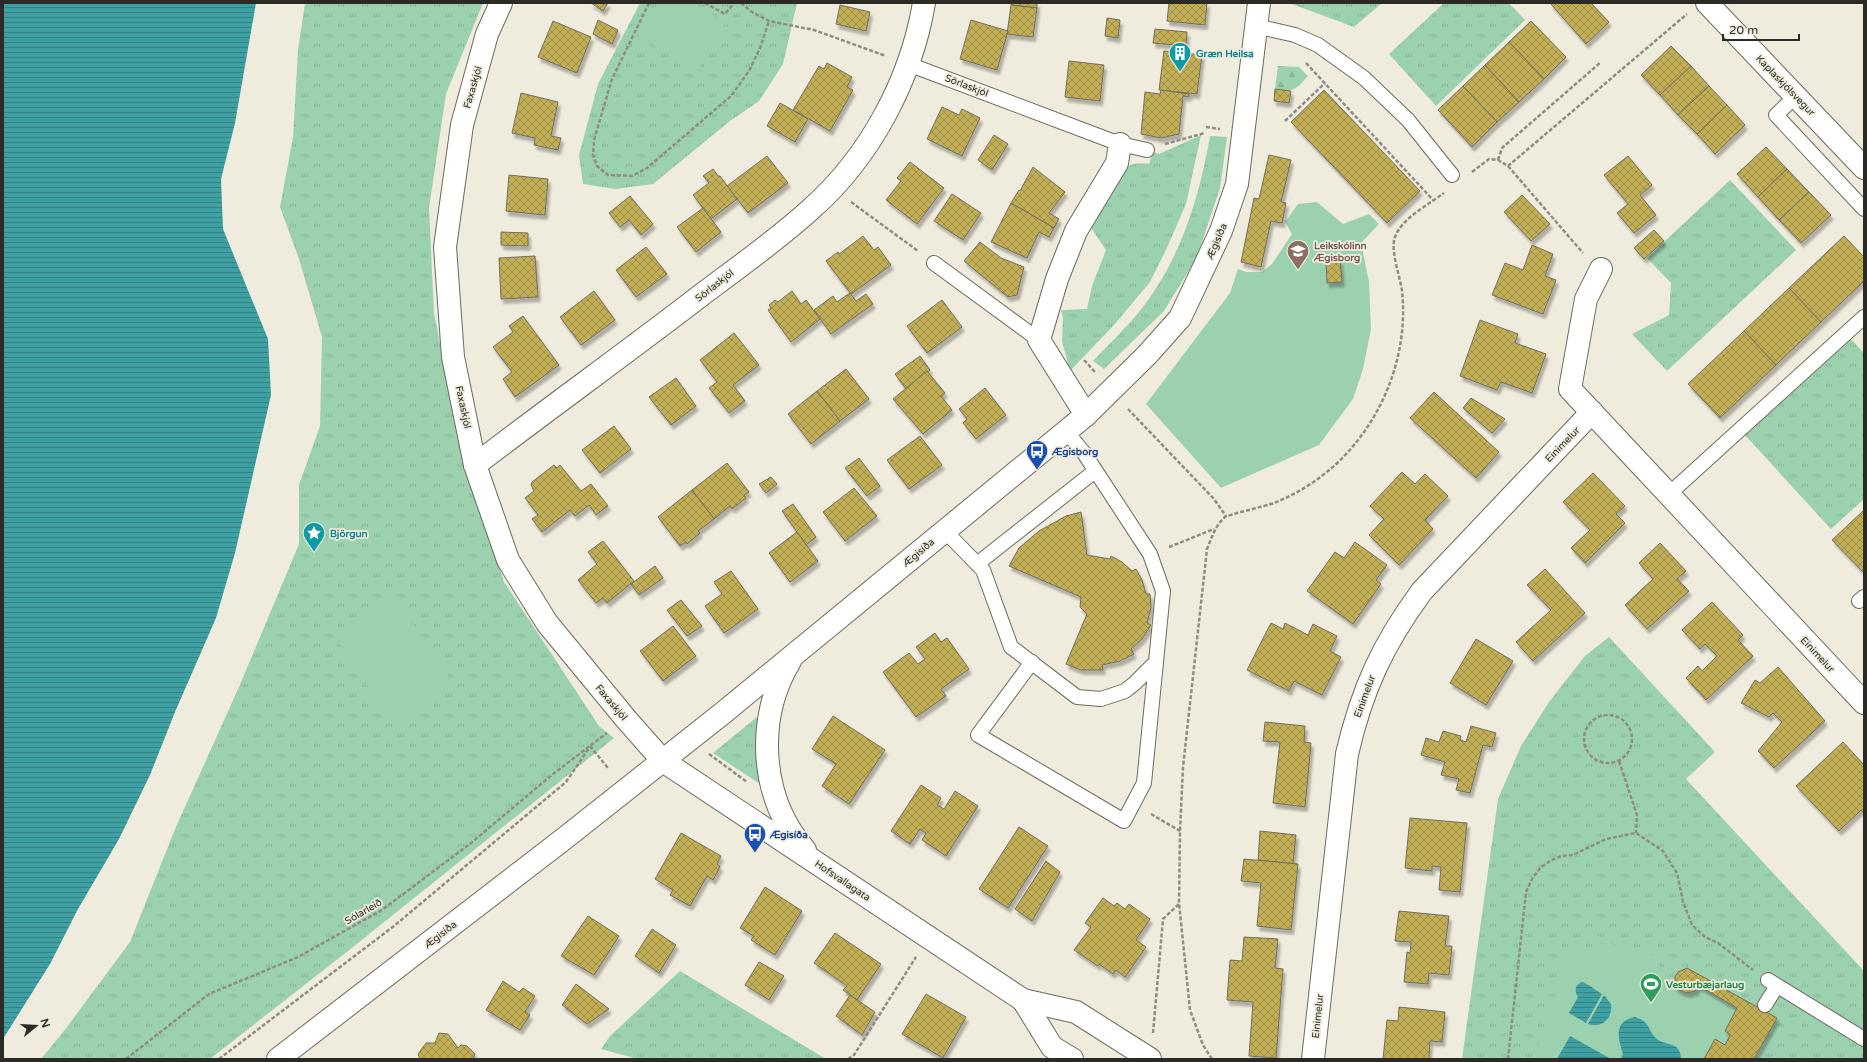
<svg xmlns="http://www.w3.org/2000/svg" width="1867" height="1062" viewBox="0 0 1867 1062" font-family="'Varela Round',sans-serif">
<style>
.grass{fill:url(#grass-tufts)}
.forest{fill:url(#forest-firs)}
.park{fill:#9cd1b0}
.water{fill:url(#water-rules)}
.building{fill:url(#building-cross-hatch);stroke:#726f62;filter:url(#shadow)}
.lines{fill:none;stroke-linecap:round;stroke-linejoin:round}
.lane-casing{stroke:#6d6a5d;stroke-width:16}
.street-casing{stroke:#6d6a5d;stroke-width:24}
.secondary-casing{stroke:#6d6a5d;stroke-width:24}
.path{stroke:#8f8d83;stroke-width:2.5;stroke-dasharray:4 2;stroke-linecap:butt}
.lane{stroke:#fff;stroke-width:14}
.street{stroke:#fff;stroke-width:22}
.secondary{stroke:#fff;stroke-width:22}
.labels{text-anchor:middle;stroke-width:3.5;stroke-linejoin:round;paint-order:stroke}
.culture-label{font-size:10px;font-weight:bold;fill:#0d838f;stroke:#efecdd;text-anchor:start}
.street-label{font-size:10px;fill:#2b2a24;stroke:#efecdd}
.education-label{font-size:10px;font-weight:bold;fill:#785e54;stroke:#efecdd;text-anchor:start}
.transit-label{font-size:10px;font-weight:bold;fill:#164399;stroke:#efecdd;text-anchor:start}
.leisure-label{font-size:10px;font-weight:bold;fill:#27864d;stroke:#efecdd;text-anchor:start}
</style>
<defs>
<pattern id="grass-tufts" width="24" height="20" patternUnits="userSpaceOnUse"><rect width="24" height="20" fill="#9cd1b0"/><path d="M3 7l-1-3M5 7V3M7 7l1-3M15 17l-1-3M17 17v-4M19 17l1-3" fill="none" stroke="#87b497"/></pattern>
<pattern id="forest-firs" width="22" height="20" patternUnits="userSpaceOnUse"><rect width="22" height="20" fill="#9cd1b0"/><path d="M5 1l3.5 6h-7zM16 11l3.5 6h-7z" fill="#87b497"/></pattern>
<pattern id="water-rules" width="6" height="5" patternUnits="userSpaceOnUse"><rect width="6" height="5" fill="#3fa0a3"/><path d="M0 2.5h6" fill="none" stroke="#358385"/></pattern>
<pattern id="building-cross-hatch" width="8" height="8" patternUnits="userSpaceOnUse"><rect width="8" height="8" fill="#c2ae55"/><path d="M0 0l8 8M0 8l8-8" fill="none" stroke="#9e8e46"/></pattern>
<filter id="shadow"><feDropShadow dx="2.5" dy="4.5" stdDeviation="1" flood-color="#0004"/></filter>
</defs>
<rect width="100%" height="100%" fill="#efecdd"/>
<g class="grass">
<polygon points="305,3 483,3 446,94 429,208 434,313 457,431 504,582 599,726 614,738 353,947 210,1059 41,1059 64,1031 130,942 175,829 239,687 299,544 299,485 320,426 322,337 299,259 280,207 293,137 298,50"/>
<polygon points="640,3 797,3 783,64 759,101 730,121 653,184 615,189 583,184 579,155 598,84"/>
<polygon points="1289,3 1382,3 1354,27"/>
<polygon points="1444,3 1509,3 1525,20 1436,106 1389,54"/>
<path d="M1201 135 1186 204 1166 250 1150 282 1114 325 1070 371 1062 341 1063 318 1061 310 1087 309 1092 286 1106 250 1091 228C1095 213 1105 203 1114 190 1118 184 1120 173 1126 168 1133 162 1140 163 1149 164L1153 152 1159 154Z"/>
<path d="M1210 136 1227 137 1220 188 1197 257 1164 311 1104 369 1093 361C1108 345 1125 329 1139 312 1180 261 1199 199 1210 136Z"/>
<polygon points="1730,180 1796,250 1667,371 1632,334 1669,315 1671,283 1647,258"/>
<polygon points="1849,337 1864,353 1864,499 1831,529 1744,434"/>
<polygon points="1609,637 1715,752 1686,779 1864,971 1864,1059 1462,1059 1498,799 1521,746 1549,702 1585,656"/>
<polygon points="757,717 760,784 713,753"/>
<polygon points="680,971 826,1059 638,1059 601,1049 610,1036"/>
</g>
<path class="forest" d="M1278 66 1299 67 1308 76C1295 90 1295 92 1275 89Z"/>
<g class="park">
<polygon points="660,3 693,3 725,23 697,71 639,36"/>
<polygon points="1317,202 1343,224 1369,214 1379,224 1361,243 1369,282 1371,329 1363,369 1353,399 1319,445 1221,488 1146,404 1230,293 1238,269 1246,272 1262,272 1272,264 1292,234 1285,222 1298,204"/>
<polygon points="393,595 453,684 393,724 334,635"/>
<path d="M1599 936 1620 948 1624 942 1642 953 1644 950 1655 957 1657 964 1674 979C1677 973 1681 970 1687 968L1693 970 1777 1018 1754 1059H1547L1549 1055 1537 1048 1554 1021 1546 1013 1557 993 1552 989 1564 969 1560 965 1571 944 1589 953Z"/>
</g>
<g class="water">
<polygon points="3,3 256,3 235,123 221,179 223,229 268,339 271,395 235,553 216,618 175,712 150,775 119,839 78,909 50,964 3,1039"/>
<path d="M1582 982C1589 984 1595 990 1602 994L1586 1023 1569 1013 1578 997C1574 990 1575 985 1582 982Z"/>
<path d="M1604 995 1611 1004C1613 1018 1602 1029 1588 1024Z"/>
<path d="M1635 1017C1651 1022 1647 1030 1657 1039 1665 1046 1681 1041 1681 1059H1621L1623 1054C1618 1037 1613 1022 1635 1017Z"/>
<polygon points="1570,1036 1611,1059 1557,1059"/>
</g>
<g class="building">
<polygon points="591,3 608,3 603,11"/>
<polygon points="1011,3 1037,3 1037,8 1011,5"/>
<polygon points="1169,3 1207,3 1205,25 1167,21"/>
<polygon points="1550,3 1591,3 1609,22 1586,44"/>
<polygon points="840,5 870,12 866,31 836,24"/>
<polygon points="1011,5 1037,8 1033,37 1007,34"/>
<polygon points="1107,18 1120,20 1118,38 1105,36"/>
<polygon points="598,20 618,30 612,44 593,34"/>
<polygon points="971,20 1008,31 997,70 960,59"/>
<polygon points="553,21 591,37 577,73 538,57"/>
<polygon points="1531,21 1566,57 1544,79 1509,42"/>
<polygon points="1155,29 1187,32 1186,46 1153,43"/>
<polygon points="1509,42 1544,79 1519,102 1485,65"/>
<polygon points="1671,46 1691,66 1660,95 1641,75"/>
<polygon points="1164,51 1202,55 1197,94 1159,90"/>
<polygon points="1069,61 1104,65 1100,101 1065,97"/>
<polygon points="827,63 852,77 847,87 853,90 830,131 793,110 819,66 824,69"/>
<polygon points="1485,65 1519,102 1497,122 1463,86"/>
<polygon points="1691,66 1709,86 1678,115 1660,95"/>
<polygon points="1463,86 1497,122 1472,147 1438,110"/>
<polygon points="1709,86 1727,105 1697,134 1678,115"/>
<polygon points="1275,89 1291,91 1289,103 1274,101"/>
<polygon points="1161,90 1189,94 1189,97 1183,96 1179,134 1161,138 1141,134 1145,92 1160,94"/>
<polygon points="1324,90 1420,191 1387,223 1291,122"/>
<polygon points="521,93 558,102 551,136 561,138 558,150 534,145 535,138 512,133"/>
<polygon points="780,103 808,119 795,142 767,126"/>
<polygon points="1727,105 1745,125 1715,154 1697,134"/>
<polygon points="942,107 959,115 962,109 980,118 962,156 927,139"/>
<polygon points="994,135 1008,144 992,170 978,160"/>
<polygon points="1766,147 1787,169 1758,197 1737,174"/>
<polygon points="1269,155 1291,160 1281,202 1286,203 1282,223 1271,221 1261,267 1241,262 1254,198 1259,199"/>
<polygon points="767,156 788,183 748,213 727,186"/>
<polygon points="1628,156 1652,185 1640,195 1656,215 1634,233 1617,213 1628,204 1604,175"/>
<polygon points="910,162 944,188 917,224 886,200 901,181 897,178"/>
<polygon points="1033,167 1065,192 1049,213 1059,219 1054,228 1011,203 1019,190 1020,191"/>
<polygon points="713,169 718,176 720,176 737,199 711,219 693,195 709,183 703,176"/>
<polygon points="1787,169 1809,192 1779,220 1758,197"/>
<polygon points="509,175 548,179 545,215 506,211"/>
<polygon points="1809,192 1831,215 1801,243 1779,220"/>
<polygon points="952,194 981,213 963,240 934,221"/>
<polygon points="1522,195 1550,224 1531,241 1504,212"/>
<polygon points="630,196 653,224 641,235 629,220 620,227 609,213"/>
<polygon points="1011,203 1054,228 1049,237 1039,232 1027,258 991,242"/>
<polygon points="703,208 721,232 696,252 677,227"/>
<polygon points="1654,230 1664,241 1644,259 1634,248"/>
<polygon points="501,232 528,233 528,246 501,245"/>
<polygon points="863,236 874,250 878,247 891,265 851,294 826,261 838,252 839,254"/>
<polygon points="1844,236 1864,257 1864,281 1821,322 1789,288"/>
<polygon points="980,242 1001,258 1024,267 1017,295 1008,297 964,261"/>
<polygon points="1532,245 1553,254 1545,276 1556,280 1543,314 1492,295 1505,263 1523,270"/>
<polygon points="646,247 667,274 636,297 616,270"/>
<polygon points="535,256 538,297 501,299 499,258"/>
<polygon points="1340,260 1342,282 1327,283 1326,261"/>
<polygon points="1789,288 1821,322 1776,365 1744,331"/>
<polygon points="594,291 615,320 581,345 560,317"/>
<polygon points="792,291 801,304 806,300 820,319 791,342 768,310 771,308 769,305 775,300 778,302"/>
<polygon points="850,293 856,301 866,294 873,304 831,334 814,310 833,296 837,302"/>
<polygon points="942,300 962,327 927,353 907,326"/>
<polygon points="523,316 559,365 515,397 503,379 512,372 493,347 513,332 509,326"/>
<polygon points="1480,320 1518,334 1515,343 1546,354 1532,393 1501,382 1497,390 1460,376"/>
<polygon points="1744,331 1776,365 1720,418 1688,384"/>
<polygon points="734,333 759,365 733,385 745,401 729,413 709,388 717,382 700,360"/>
<polygon points="920,356 930,370 906,389 895,374"/>
<polygon points="846,369 869,399 840,421 817,391"/>
<polygon points="927,371 945,393 941,396 952,410 923,434 893,399"/>
<polygon points="676,378 696,406 671,425 649,397"/>
<polygon points="985,388 1006,415 976,439 963,423 967,419 959,409"/>
<polygon points="817,391 840,421 811,444 788,414"/>
<polygon points="1434,392 1499,452 1476,478 1410,418"/>
<polygon points="1471,398 1505,419 1492,433 1463,408"/>
<polygon points="614,426 631,449 600,473 582,450"/>
<polygon points="920,436 942,465 909,489 887,460"/>
<polygon points="859,458 880,486 867,496 845,468"/>
<polygon points="727,463 749,492 744,495 746,498 732,509 730,506 714,519 692,490"/>
<polygon points="554,465 557,468 560,465 581,491 591,484 608,506 596,515 589,505 575,516 570,510 542,532 532,519 538,515 525,498 534,491 531,485 532,482"/>
<polygon points="1402,472 1415,484 1425,474 1448,496 1425,520 1433,529 1399,565 1369,535 1384,519 1370,506"/>
<polygon points="1593,473 1625,506 1616,514 1625,523 1585,563 1571,548 1590,530 1563,502"/>
<polygon points="771,477 777,484 766,493 759,484"/>
<polygon points="854,488 877,516 845,541 823,512"/>
<polygon points="692,490 714,519 698,531 700,533 687,544 686,542 680,546 658,517"/>
<polygon points="793,504 816,537 806,545 782,511"/>
<polygon points="1864,510 1864,573 1832,540"/>
<polygon points="1081,512 1087,555 1110,559 1111,556 1122,562 1132,571 1136,569 1142,580 1146,594 1150,594 1151,608 1147,623 1151,625 1142,639 1131,649 1134,654 1120,661 1102,665 1103,670 1081,670 1066,664 1087,614 1080,607 1081,597 1009,566 1019,548 1039,531 1066,516"/>
<polygon points="797,532 818,561 790,582 769,553"/>
<polygon points="603,541 634,581 607,603 603,598 596,603 578,580 597,564 588,552"/>
<polygon points="1355,542 1387,565 1376,580 1381,584 1353,624 1307,591 1335,552 1344,558"/>
<polygon points="1660,543 1686,571 1677,579 1689,591 1647,629 1625,605 1653,579 1639,563"/>
<polygon points="655,566 663,578 639,595 631,584"/>
<polygon points="1545,569 1585,613 1533,661 1516,642 1551,610 1527,585"/>
<polygon points="731,571 758,609 724,633 705,606 722,594 714,582"/>
<polygon points="681,600 702,626 687,636 667,610"/>
<polygon points="1712,602 1743,635 1738,640 1753,656 1706,700 1686,678 1698,666 1702,671 1717,656 1705,644 1700,649 1682,630"/>
<polygon points="1271,623 1283,629 1285,623 1308,635 1313,624 1337,636 1330,651 1341,657 1322,695 1294,681 1289,691 1247,670"/>
<polygon points="673,626 696,656 663,681 640,651"/>
<polygon points="935,633 941,642 947,638 969,669 941,689 946,696 916,717 883,672 909,653 918,664 925,659 916,647"/>
<polygon points="1476,639 1513,661 1486,705 1450,683"/>
<polygon points="1778,667 1825,721 1774,768 1758,751 1782,722 1773,713 1769,717 1741,703 1755,680 1760,683"/>
<polygon points="833,716 885,750 849,804 822,786 836,764 812,749"/>
<polygon points="1265,722 1305,726 1304,742 1311,743 1305,807 1273,803 1280,742 1263,741"/>
<polygon points="1471,726 1496,733 1492,747 1483,745 1470,793 1456,790 1459,779 1441,775 1445,762 1421,755 1426,738 1439,742 1443,731 1461,736 1460,740 1466,742"/>
<polygon points="1843,742 1864,765 1864,813 1861,810 1839,831 1796,786"/>
<polygon points="921,785 941,798 937,805 944,809 955,791 978,806 946,856 922,840 926,833 920,829 910,844 891,831"/>
<polygon points="1410,818 1467,823 1460,892 1439,890 1441,867 1432,866 1432,871 1405,868"/>
<polygon points="1019,827 1048,846 1008,908 979,889"/>
<polygon points="1260,831 1296,835 1293,864 1258,860"/>
<polygon points="681,833 721,856 717,864 720,867 713,880 707,876 690,906 670,895 673,890 655,879"/>
<polygon points="1244,859 1298,864 1291,930 1257,926 1261,883 1241,881"/>
<polygon points="1046,861 1060,872 1032,921 1015,909"/>
<polygon points="765,887 802,911 775,955 751,940 754,936 740,928"/>
<polygon points="1103,898 1114,906 1117,903 1125,909 1129,904 1150,919 1136,940 1146,947 1125,977 1116,970 1113,974 1099,964 1098,966 1074,950 1091,927 1085,923"/>
<polygon points="1399,911 1449,916 1445,946 1452,946 1449,975 1429,973 1428,984 1404,982 1407,952 1410,953 1411,942 1395,941"/>
<polygon points="588,916 619,936 594,975 561,956"/>
<polygon points="652,929 676,945 659,973 635,956"/>
<polygon points="835,933 881,964 857,1000 843,990 847,986 814,963"/>
<polygon points="1244,937 1278,939 1275,968 1283,969 1276,1058 1249,1056 1253,1002 1227,1000 1230,960 1242,961"/>
<polygon points="759,962 784,976 769,1000 745,985"/>
<polygon points="1687,968 1777,1018 1754,1059 1704,1059 1715,1039 1725,1045 1730,1035 1725,1031 1737,1008 1699,986 1695,991 1687,993 1679,990 1675,987 1675,977 1678,972"/>
<polygon points="503,981 519,992 523,988 535,996 525,1012 530,1015 520,1030 486,1010"/>
<polygon points="576,984 609,1009 587,1024 562,1005"/>
<polygon points="926,994 966,1017 943,1058 902,1034"/>
<polygon points="850,995 875,1012 862,1035 836,1016"/>
<polygon points="1399,1007 1445,1012 1442,1042 1430,1041 1429,1059 1383,1059 1387,1020 1398,1021"/>
<polygon points="439,1033 448,1034 458,1048 461,1045 467,1046 475,1054 473,1059 420,1059 418,1054 426,1043 435,1043"/>
</g>
<g class="lines">
<g class="lane-casing">
<g id="lane">
<polyline points="1256,26 1295,35 1318,45 1364,78 1408,120 1452,175"/>
<polyline points="908,64 1120,144 1147,150"/>
<polyline points="1796,96 1776,115 1864,209"/>
<polyline points="934,263 1039,340"/>
<polyline points="1669,494 1864,317"/>
<polyline points="944,530 983,570 1011,647 1077,697 1101,699 1125,691 1135,683 1156,662 1163,591 1150,554 1084,453 1066,431"/>
<polyline points="977,564 1095,471"/>
<polyline points="1859,601 1864,597"/>
<polyline points="1032,662 978,735 1124,821 1144,783 1156,662"/>
<polyline points="1768,980 1864,1039"/>
<polyline points="1765,1005 1777,986"/>
</g>
</g>
<g class="street-casing">
<g id="street">
<polyline points="501,3 487,34 462,125 445,247 453,357 475,465 508,560 547,623 626,719 663,761"/>
<polyline points="1707,3 1864,168"/>
<polyline points="1601,269 1586,299 1570,389 1864,703"/>
<polyline points="1086,415 1039,340 1057,279 1076,231 1117,163 1120,144"/>
<path d="M475 465C547 410 619 358 691 303 731 272 774 243 811 209 870 157 911 80 924 3"/>
<path d="M1313 1059 1347 754C1362 689 1383 644 1422 591L1592 412"/>
</g>
</g>
<g class="secondary-casing">
<g id="secondary">
<path d="M790 661C755 719 760 799 805 850"/>
<polyline points="663,761 1023,1000 1076,1012 1150,1059"/>
<polyline points="1023,1000 1052,1047 1072,1059"/>
<polyline points="278,1059 565,838 723,713 1086,415 1147,355 1180,318 1221,231 1237,184 1259,3"/>
</g>
</g>
<g class="path">
<polyline points="649,3 612,79 594,140 593,155 597,166 608,175 632,176 647,168 731,96 749,71 760,48 769,21"/>
<polyline points="705,3 725,14 734,3"/>
<polyline points="741,3 752,12 769,21 814,30 886,56"/>
<polyline points="1306,63 1434,201"/>
<polyline points="1285,121 1325,83"/>
<polyline points="1206,127 1220,129"/>
<polyline points="1165,144 1205,133"/>
<polyline points="1498,160 1502,148 1601,62"/>
<polyline points="1508,166 1583,253"/>
<polyline points="1472,172 1489,159 1498,160 1508,166 1687,14"/>
<polyline points="851,202 918,251"/>
<polyline points="1084,360 1095,372"/>
<polyline points="1128,409 1214,499 1226,516"/>
<polyline points="1169,547 1214,529"/>
<circle cx="1608" cy="739" r="24"/>
<polyline points="590,746 608,768"/>
<polyline points="709,754 747,782"/>
<polyline points="1619,761 1637,815 1636,833"/>
<polyline points="1151,814 1180,831"/>
<polyline points="1153,1033 1163,919 1179,904"/>
<polyline points="126,1059 209,994 298,957 382,910 471,843 553,774 607,733"/>
<polyline points="219,1059 394,926 566,782 589,748"/>
<polyline points="848,1059 854,1055 916,957"/>
<path d="M1212 1059 1203 1045 1190 1010 1179 903 1180 831 1183 767 1207 549C1212 537 1215 526 1225 517 1227 515 1266 506 1274 503 1304 491 1333 471 1354 445 1389 403 1408 346 1402 291 1400 276 1390 250 1395 237 1402 218 1428 205 1444 193"/>
<polyline points="1508,1059 1526,892 1532,879 1540,868 1550,861 1561,856 1573,855 1606,839 1636,833 1663,851 1677,873 1683,902 1692,925 1705,937 1718,943 1753,970"/>
</g>
<use href="#lane" class="lane"/>
<use href="#street" class="street"/>
<use href="#secondary" class="secondary"/>
</g>
<defs>
<g id="building-pin" transform="scale(1.15)"><path d="M0 17L-7.5 6A9.5 9.5 0 1 1 7.5 6Z" fill="#0f9aa8" stroke="#efecdd"/><path d="M-4-6H4V6H1V3H-1V6H-4ZM-2.5-4.3h1.7v1.8h-1.7ZM.8-4.3h1.7v1.8H.8ZM-2.5-1h1.7V.8h-1.7ZM.8-1h1.7V.8H.8Z" fill="#fff"/></g>
<g id="school-pin" transform="scale(1.15)"><path d="M0 17L-7.5 6A9.5 9.5 0 1 1 7.5 6Z" fill="#8d6e63" stroke="#efecdd"/><path d="M0-5L7-2L0 1L-7-2ZM-4 1L0 2.5L4 1V4Q0 6-4 4Z" fill="#fff"/></g>
<g id="bus-pin" transform="scale(1.15)"><path d="M0 17L-7.5 6A9.5 9.5 0 1 1 7.5 6Z" fill="#1a4fb4" stroke="#efecdd"/><path d="M-5-6H5V4H4V6H2V4H-2V6H-4V4H-5ZM-3.5-4V0h7V-4ZM-3.5 1.2v1.5H-2V1.2ZM2 1.2v1.5H3.5V1.2Z" fill="#fff"/></g>
<g id="sight-pin" transform="scale(1.15)"><path d="M0 17L-7.5 6A9.5 9.5 0 1 1 7.5 6Z" fill="#0f9aa8" stroke="#efecdd"/><path d="M0-6L1.8-2.2L6-1.7L2.9 1.2L3.7 5.4L0 3.3L-3.7 5.4L-2.9 1.2L-6-1.7L-1.8-2.2Z" fill="#fff"/></g>
<g id="stadium-pin" transform="scale(1.15)"><path d="M0 17L-7.5 6A9.5 9.5 0 1 1 7.5 6Z" fill="#2e9e5b" stroke="#efecdd"/><path d="M0-5a6.5 5 0 1 0 0 10a6.5 5 0 1 0 0-10ZM-3.5-1.8h7v3.6h-7Z" fill="#fff"/></g>
</defs>
<g fill-rule="evenodd">
<use href="#building-pin" x="1180" y="53"/>
<use href="#school-pin" x="1298" y="251"/>
<use href="#bus-pin" x="1037" y="451"/>
<use href="#sight-pin" x="314" y="533"/>
<use href="#bus-pin" x="755" y="834"/>
<use href="#stadium-pin" x="1651" y="984"/>
</g>
<g class="labels">
<g class="culture-label">
<text x="1196" y="57">Græn Heilsa</text>
<text x="330" y="537">Björgun</text>
</g>
<g class="street-label">
<text transform="translate(967 85) rotate(21)" y="4">Sörlaskjól</text>
<text transform="translate(1786 85) rotate(46)" y="4">Kaplaskjólsvegur</text>
<text transform="translate(472 87) rotate(-74)" y="4">Faxaskjól</text>
<text transform="translate(1216 241) rotate(-67)" y="4">Ægisíða</text>
<text transform="translate(714 285) rotate(-38)" y="4">Sörlaskjól</text>
<text transform="translate(464 407) rotate(78)" y="4">Faxaskjól</text>
<text transform="translate(1562 444) rotate(-46)" y="4">Einimelur</text>
<text transform="translate(918 552) rotate(-40)" y="4">Ægisíða</text>
<text transform="translate(1818 654) rotate(47)" y="4">Einimelur</text>
<text transform="translate(1364 696) rotate(-70)" y="4">Einimelur</text>
<text transform="translate(612 702) rotate(50)" y="4">Faxaskjól</text>
<text transform="translate(843 880) rotate(34)" y="4">Hofsvallagata</text>
<text transform="translate(363 911) rotate(-30)" y="4">Sólarleið</text>
<text transform="translate(440 934) rotate(-38)" y="4">Ægisíða</text>
<text transform="translate(1317 1016) rotate(-84)" y="4">Einimelur</text>
</g>
<g class="education-label">
<text x="1314" y="249">Leikskólinn<tspan x="1314" dy="12">Ægisborg</tspan></text>
</g>
<g class="transit-label">
<text x="1052" y="455">Ægisborg</text>
<text x="770" y="838">Ægisíða</text>
</g>
<g class="leisure-label">
<text x="1666" y="988">Vesturbæjarlaug</text>
</g>
</g>
<rect width="1867" height="1062" fill="none" stroke="#2b2a24" stroke-width="8"/>
<g transform="translate(36 1026) rotate(72)" stroke="#efecdd" stroke-width="3" paint-order="stroke">
<path d="M0-3L7 15L0 10L-7 15Z" fill="#2b2a24"/>
<text y="-6" font-size="11" font-weight="bold" text-anchor="middle" fill="#2b2a24">N</text>
</g>
<path d="M1723 34v6h76v-6" fill="none" stroke="#2b2a24" stroke-width="2"/>
<text x="1729" y="34" font-size="12" fill="#2b2a24" stroke="#efecdd" stroke-width="3" paint-order="stroke">20 m</text>
</svg>
